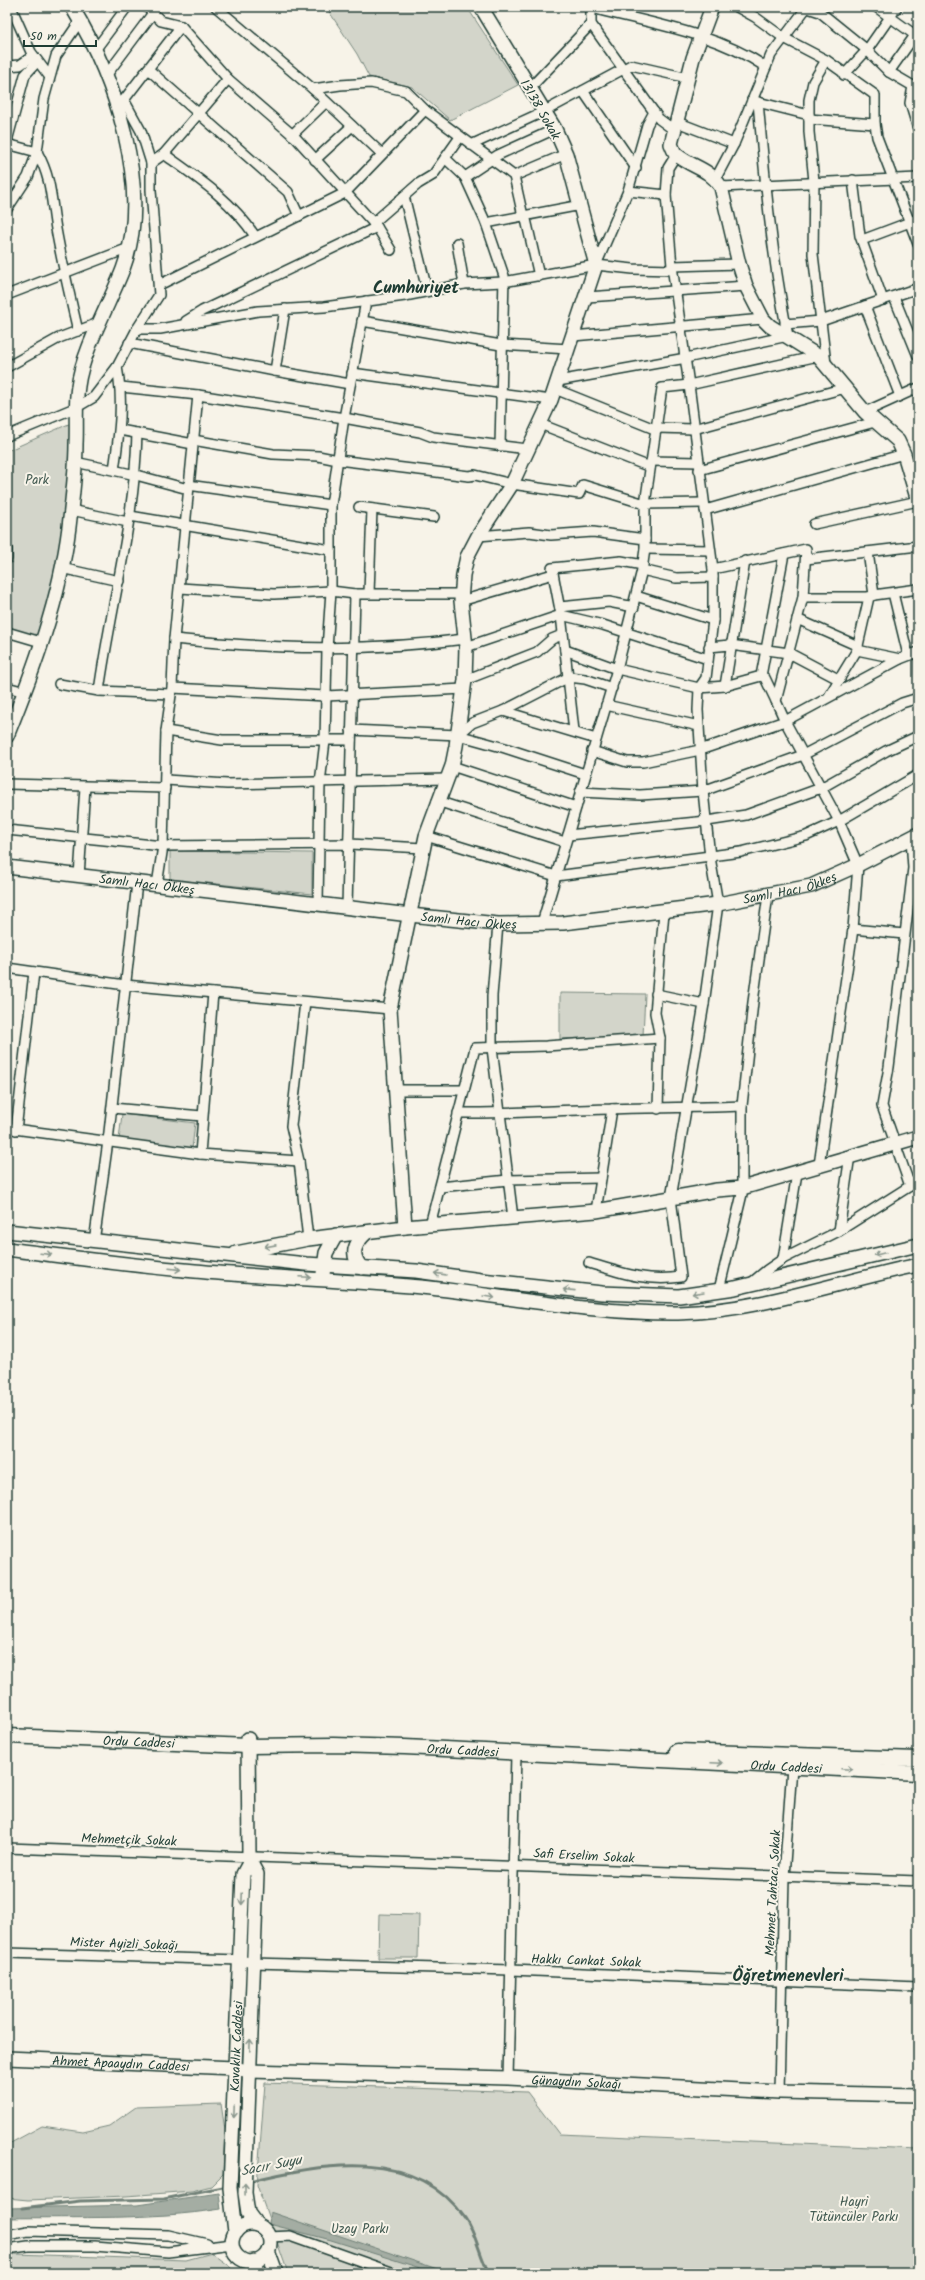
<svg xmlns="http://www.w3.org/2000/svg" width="925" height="2280" viewBox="0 0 925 2280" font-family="Kalam,sans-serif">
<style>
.green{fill:#d3d5ca;stroke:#79897f}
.water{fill:#a4ada3;stroke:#6f8077}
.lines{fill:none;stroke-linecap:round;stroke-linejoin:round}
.stream{stroke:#6f8077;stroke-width:3}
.street-casing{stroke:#1f3d34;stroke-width:12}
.secondary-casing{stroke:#1f3d34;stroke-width:16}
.primary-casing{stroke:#1f3d34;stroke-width:17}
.street{stroke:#f7f3e8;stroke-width:9}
.secondary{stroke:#f7f3e8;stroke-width:13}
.primary{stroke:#f7f3e8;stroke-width:14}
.oneway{stroke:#8b988e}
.labels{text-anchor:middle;stroke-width:4;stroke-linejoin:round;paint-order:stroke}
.street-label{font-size:13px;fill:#1f3d34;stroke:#f7f3e8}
.park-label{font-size:13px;fill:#435b52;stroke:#f7f3e8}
.water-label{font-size:14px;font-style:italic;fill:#405950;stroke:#f7f3e8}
.district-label{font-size:17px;font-weight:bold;fill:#1f3d34;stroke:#f7f3e8}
</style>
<rect width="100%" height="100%" fill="#f7f3e8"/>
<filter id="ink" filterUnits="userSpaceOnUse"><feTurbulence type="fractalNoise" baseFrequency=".025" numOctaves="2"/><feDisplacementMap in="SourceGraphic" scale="8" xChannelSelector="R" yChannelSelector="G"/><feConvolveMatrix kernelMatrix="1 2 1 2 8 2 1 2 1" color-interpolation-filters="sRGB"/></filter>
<g filter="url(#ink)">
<g class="green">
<polygon points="326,7 467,7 518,85 450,120 412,87 369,77 357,54"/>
<polygon points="71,423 67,493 61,547 38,638 7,629 7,568 11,562 7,529 7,451"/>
<polygon points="170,851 312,853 312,894 170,879"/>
<polygon points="560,993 645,994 643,1036 560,1039"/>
<polygon points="122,1114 195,1123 192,1149 119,1140"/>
<polygon points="379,1914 419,1915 418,1958 378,1958"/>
<polygon points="265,2083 527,2092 559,2134 918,2149 918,2273 288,2273 257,2185"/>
<polygon points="221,2104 225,2130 223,2174 211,2186 192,2191 126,2196 28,2200 7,2198 7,2145 42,2126 83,2132 109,2126 136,2107"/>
<polygon points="212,2253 231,2267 234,2273 7,2273 7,2255 15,2254 186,2260"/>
</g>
<g class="water">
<path d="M219 2193 221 2209C151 2220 78 2217 7 2218V2208L137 2205Z"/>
<polygon points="270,2212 449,2273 430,2273 417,2267 331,2240 269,2224"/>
</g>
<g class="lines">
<g class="stream">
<path d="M250 2181C321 2164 415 2146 465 2218 477 2235 479 2255 489 2273"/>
<polyline points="22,2208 80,2201 163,2199 227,2186"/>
</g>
<g class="street-casing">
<g id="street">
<polyline points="11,7 31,52 49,76"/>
<polyline points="147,7 161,21 181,26 228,79 295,137 377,227 391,250"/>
<polyline points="216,7 313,89 340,85 371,83 406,91 425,110 514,176"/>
<polyline points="591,7 591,24 659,119 674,130"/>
<polyline points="737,7 755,17 784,38 826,60 875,95 875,124 877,137 918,244"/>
<polyline points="805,7 820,12 867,50 889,72 913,86 910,103 918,129"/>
<polyline points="876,7 915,35"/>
<path d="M591 8C650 23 715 33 766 67"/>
<polyline points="95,50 127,7"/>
<polyline points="826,60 813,82 809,100 809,132 814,181 813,254 826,364"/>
<polyline points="7,66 20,65 33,56"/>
<polyline points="148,69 288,192 299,216"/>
<polyline points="889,72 918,31"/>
<polyline points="844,75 867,50 897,7"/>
<polyline points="105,77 153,13"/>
<polyline points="530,88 591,24"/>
<polyline points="313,89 382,154"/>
<polyline points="583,91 636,168"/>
<polyline points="124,100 141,131 151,163 164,154 228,79"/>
<polyline points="758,102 809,115"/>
<polyline points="120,105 181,26"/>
<polyline points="809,119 875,124"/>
<polyline points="677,122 734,144"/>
<polyline points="292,135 326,102"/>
<polyline points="7,141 25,75 37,62"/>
<polyline points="7,144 37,152 44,99 56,56 80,21"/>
<polyline points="471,145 545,111 631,65 688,78"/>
<path d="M164 154C199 179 231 200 255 236"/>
<polyline points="445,158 465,177"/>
<polyline points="315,160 352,126"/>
<polyline points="716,178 734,144 771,55 807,7"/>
<polyline points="853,180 860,236 883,300"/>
<polyline points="721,187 918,178"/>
<polyline points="628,191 666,195"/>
<polyline points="404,196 427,290"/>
<path d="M7 209 28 177 37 152C52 179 51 200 56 229 62 263 70 297 78 331"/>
<polyline points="525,215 539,276"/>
<polyline points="523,216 514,176 566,154"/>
<polyline points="373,223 418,184 433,175 460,137"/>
<polyline points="486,223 581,205"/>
<polyline points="862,240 918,219"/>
<polyline points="457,243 464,284"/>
<polyline points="596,265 628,191 647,125 654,112"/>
<polyline points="672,266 739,264"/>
<polyline points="159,285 345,193 425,110"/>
<polyline points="7,295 129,248"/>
<polyline points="587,297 746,286"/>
<polyline points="894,297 918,356"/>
<polyline points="865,306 900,396"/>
<polyline points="285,309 275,371 350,384"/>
<polyline points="186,321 202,311 377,227"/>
<polyline points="362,321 501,345 569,349"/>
<polyline points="785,324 821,321 918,288"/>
<polyline points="137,329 160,329 258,311 324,307 405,296 464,284 503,282 596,265 633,269 672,270"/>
<polyline points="573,336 763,319"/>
<polyline points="129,343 275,371"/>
<polyline points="7,367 59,338 101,322"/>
<polyline points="352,373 551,400"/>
<path d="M558 381 686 358 788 336C772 259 765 180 758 102L752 100"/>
<polyline points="121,387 198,395"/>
<polyline points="555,389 657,430"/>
<polyline points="865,412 918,388"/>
<polyline points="540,424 650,467"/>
<polyline points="657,428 694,429 845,388"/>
<polyline points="120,430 193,444"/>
<polyline points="7,436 77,407 94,397 117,367 137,329 159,295 151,190 151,163"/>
<polyline points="193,440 273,454 318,456 338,460 469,476 475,475 512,484 579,494 583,485 645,504 703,503"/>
<polyline points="500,446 504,276 486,223 465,177 498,155 555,129"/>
<polyline points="651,461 698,462"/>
<polyline points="75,462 136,475 188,489"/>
<path d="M114 470C119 435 124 402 117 367"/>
<polyline points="699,470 875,422"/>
<polyline points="188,485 331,505"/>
<polyline points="359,507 434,517"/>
<polyline points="71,510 128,522"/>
<polyline points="705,510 904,454"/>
<polyline points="130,516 331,550"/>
<polyline points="814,524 918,501"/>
<polyline points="478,536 529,532 551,535 593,532 645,539"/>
<polyline points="7,549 7,559"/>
<polyline points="645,549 710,550"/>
<polyline points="806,559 918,546"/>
<polyline points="61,568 119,581"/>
<polyline points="642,570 676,578 713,577"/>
<polyline points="180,588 274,594 331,591 355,594 462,594"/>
<polyline points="369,593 372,509"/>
<polyline points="893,593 908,655"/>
<polyline points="874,595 918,589"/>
<polyline points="636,596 713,620"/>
<polyline points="803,597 869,597"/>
<polyline points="461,601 553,574"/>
<polyline points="560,607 609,602 634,607"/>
<polyline points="797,619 858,646"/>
<polyline points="7,632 41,642"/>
<path d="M174 639C272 649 367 652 465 639"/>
<polyline points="466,647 561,615 603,625 708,659"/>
<polyline points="709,647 730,645 789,653 840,680"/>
<polyline points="565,650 617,669 699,688 725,686 761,676 784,554"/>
<polyline points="857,650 900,659"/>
<polyline points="761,676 765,678 776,701"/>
<polyline points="465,680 537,652 552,639 562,635"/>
<polyline points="59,684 99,691 171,694"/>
<polyline points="725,686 745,561"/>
<polyline points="7,687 25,692"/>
<polyline points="172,688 326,696 464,689"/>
<path d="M99 691C111 605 135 521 137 433"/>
<polyline points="829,696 857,650 869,597 874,595 868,552"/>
<polyline points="606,705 699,726"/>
<polyline points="503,711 596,739"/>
<polyline points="351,730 458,735 505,748 585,774"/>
<polyline points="166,731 222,740 351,740"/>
<polyline points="574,731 561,615 552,568 621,561 643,565"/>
<polyline points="458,735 472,723 503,711 569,677 585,679 612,688"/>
<polyline points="592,751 627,762 643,762 700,750 785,721 776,701 803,597 806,549 713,569"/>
<polyline points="452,766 576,807"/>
<polyline points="166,780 227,784 446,779"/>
<polyline points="7,784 165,788"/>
<polyline points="580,792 640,795 703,791 803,755 902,703 918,698"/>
<polyline points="437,801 565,842"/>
<polyline points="7,830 163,846 350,844 423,848"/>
<polyline points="568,835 707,821 746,815 821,788 886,751 918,736"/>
<polyline points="426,836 556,876 741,852 806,836 839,821 918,775"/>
<polyline points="79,876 85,787"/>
<polyline points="157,885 163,846 166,731 172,688 174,639 198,395 344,418 420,432 433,437 527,449"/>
<polyline points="318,903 320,783 325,741 327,649 331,591 331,505 344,418 366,301"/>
<polyline points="347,907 355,594"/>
<polyline points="542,923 617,669 642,570 645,549 645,504 662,388 689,385 818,356"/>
<polyline points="498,924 492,996 492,1048 513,1218"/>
<polyline points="853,929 904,934"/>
<polyline points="7,968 125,985 390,1009"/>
<polyline points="656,994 704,1004"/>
<polyline points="305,1002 291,1126 299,1161 308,1239"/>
<polyline points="397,1090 464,1090"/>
<polyline points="112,1108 202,1116"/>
<polyline points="658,1109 660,1038 655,1013 664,912"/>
<path d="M458 1113C509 1114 560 1110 611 1109 654 1107 698 1108 742 1106L753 1002 768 895"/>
<polyline points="7,1128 200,1154 299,1161"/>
<polyline points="16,1130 34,972"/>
<polyline points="200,1154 213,993"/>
<polyline points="819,1165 853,929 858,865 839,821 785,721 900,659 918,652"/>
<polyline points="910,1186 882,1106 889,1067 913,868 911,838"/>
<polyline points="440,1187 508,1180 601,1178"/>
<polyline points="596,1211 612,1109"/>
<polyline points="430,1225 475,1048 546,1046 660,1038"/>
<polyline points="839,1231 850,1155"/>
<polyline points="94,1242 108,1141 137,883"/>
<polyline points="783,1259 797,1173"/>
<path d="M589 1263C622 1273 646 1282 681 1277L671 1198 704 1004 718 904 710 857 703 791 698 710 699 688 706 678 713 620V569L689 385 672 266 666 195 668 168 676 155"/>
<polyline points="750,1284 767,1270 783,1259 839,1231 910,1186 918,1179"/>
<polyline points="719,1290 742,1194 742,1106"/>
<polyline points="7,1848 918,1881"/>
<polyline points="7,1953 240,1960 253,1963 511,1970 918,1987"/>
<polyline points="508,2078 516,1754"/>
<polyline points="779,2092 784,1877 792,1767"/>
<polyline points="7,2235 28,2231 168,2235 207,2244"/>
<polyline points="269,2237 290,2236 394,2273"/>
<polyline points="7,2249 28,2246 95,2246 168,2252 232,2244"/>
</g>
</g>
<g class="secondary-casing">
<g id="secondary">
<path d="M712 7 693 58 671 144C673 148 674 153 677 155 693 168 709 168 721 187L739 264 746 286 763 319 770 326 818 356 865 412 898 441 904 454 918 501"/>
<path d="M7 736C34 669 60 599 69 527 72 500 76 471 76 444 77 425 75 405 78 386 82 352 110 303 123 269 153 188 115 78 72 7"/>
<path id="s1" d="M7 867 410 915 498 924 563 923 718 904 811 886 858 865 918 834"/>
<polyline points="405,1227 390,1009 426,836 452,766 456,746 465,680 466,647 461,601 463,575 467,557 478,536 512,484 551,400 596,265 566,154 555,129 481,7"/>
<polyline points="7,1231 306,1264 416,1271 481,1280 602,1293 679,1296 735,1288 918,1245"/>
<path d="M7 1249C70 1257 132 1266 195 1271 270 1278 346 1280 421 1287 507 1296 591 1314 678 1313 760 1311 839 1281 918 1265"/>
<polyline points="236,1253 308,1239 405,1227 596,1211 717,1190 742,1188 918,1137"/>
<path d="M362 1268C349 1254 355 1243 367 1232"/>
<polyline points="323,1274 326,1253 336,1235"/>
<polyline points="248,1739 249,1856 250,1861 257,1874 245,2193 248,2213 257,2225"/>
<path id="s2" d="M7 2058 234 2068 249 2071 508 2078 779 2092 918 2095"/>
<circle cx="251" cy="2243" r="19"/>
<path id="s3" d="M235 2232 230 2188 243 1874 250 1861"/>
<polyline points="268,2251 276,2273"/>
<polyline points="253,2261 258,2273"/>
</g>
</g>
<g class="primary-casing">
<g id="primary">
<path id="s4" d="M7 1736 248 1746 333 1745 405 1747 918 1773"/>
<polyline points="677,1751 918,1759"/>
</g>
</g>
<use href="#street" class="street"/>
<use href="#secondary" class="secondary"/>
<use href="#primary" class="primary"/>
</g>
<defs><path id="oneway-shaft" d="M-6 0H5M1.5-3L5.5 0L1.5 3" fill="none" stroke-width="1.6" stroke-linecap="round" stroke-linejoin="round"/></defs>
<g class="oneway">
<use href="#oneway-shaft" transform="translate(270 1246) rotate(169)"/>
<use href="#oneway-shaft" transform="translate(46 1254) rotate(7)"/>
<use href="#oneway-shaft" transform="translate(880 1254) rotate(166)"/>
<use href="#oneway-shaft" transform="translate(175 1269) rotate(7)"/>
<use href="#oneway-shaft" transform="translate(440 1274) rotate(-172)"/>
<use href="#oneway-shaft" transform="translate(305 1277) rotate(3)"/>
<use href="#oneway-shaft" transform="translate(569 1290) rotate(-174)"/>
<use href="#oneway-shaft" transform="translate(698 1293) rotate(171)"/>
<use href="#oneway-shaft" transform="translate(489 1297) rotate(9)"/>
<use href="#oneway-shaft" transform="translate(717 1763) rotate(3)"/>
<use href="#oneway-shaft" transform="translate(847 1769) rotate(3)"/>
<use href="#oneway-shaft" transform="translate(242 1899) rotate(92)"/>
<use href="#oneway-shaft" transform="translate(250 2045) rotate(-88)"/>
<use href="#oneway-shaft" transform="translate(234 2112) rotate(92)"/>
<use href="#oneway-shaft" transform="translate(245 2189) rotate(-91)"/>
</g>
</g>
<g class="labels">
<g class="street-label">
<text transform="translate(541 109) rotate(60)" y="5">13138 Sokak</text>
<text dy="5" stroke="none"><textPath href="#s1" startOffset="141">Samlı Hacı Ökkeş</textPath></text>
<text dy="5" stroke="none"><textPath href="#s1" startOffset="789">Samlı Hacı Ökkeş</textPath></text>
<text dy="5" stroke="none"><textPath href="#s1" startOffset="465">Samlı Hacı Ökkeş</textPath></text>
<text dy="5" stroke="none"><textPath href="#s4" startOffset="132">Ordu Caddesi</textPath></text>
<text dy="5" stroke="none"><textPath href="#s4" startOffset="456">Ordu Caddesi</textPath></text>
<text dy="5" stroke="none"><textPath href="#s4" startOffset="780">Ordu Caddesi</textPath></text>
<text transform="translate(129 1839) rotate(2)" y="5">Mehmetçik Sokak</text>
<text transform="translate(584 1855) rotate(3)" y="5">Safi Erselim Sokak</text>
<text transform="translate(772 1893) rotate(-87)" y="5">Mehmet Tahtacı Sokak</text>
<text transform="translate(124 1943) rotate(2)" y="5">Mister Ayizli Sokağı</text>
<text transform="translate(586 1960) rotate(2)" y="5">Hakkı Cankat Sokak</text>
<text dy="5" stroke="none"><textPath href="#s3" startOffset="186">Kavaklık Caddesi</textPath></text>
<text dy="5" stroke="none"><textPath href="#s2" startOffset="114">Ahmet Apaaydın Caddesi</textPath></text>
<text dy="5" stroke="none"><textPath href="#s2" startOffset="570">Günaydın Sokağı</textPath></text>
</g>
<g class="park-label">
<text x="37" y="484">Park</text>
<text x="854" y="2206">Hayri<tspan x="854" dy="15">Tütüncüler Parkı</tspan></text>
<text x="360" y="2233">Uzay Parkı</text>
</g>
<g class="water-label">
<text transform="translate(271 2165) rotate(-11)" y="5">Sacır Suyu</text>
</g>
<g class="district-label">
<text x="416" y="293">Cumhuriyet</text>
<text x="788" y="1981">Öğretmenevleri</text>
</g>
</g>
<rect width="925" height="2280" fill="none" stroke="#f7f3e8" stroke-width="24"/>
<rect x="12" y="12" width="901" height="2256" fill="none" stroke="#1f3d34" stroke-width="1.5" filter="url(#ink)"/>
<path d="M24 40v6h72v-6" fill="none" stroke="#1f3d34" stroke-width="2"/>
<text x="30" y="40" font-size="12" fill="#1f3d34" stroke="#f7f3e8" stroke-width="3" paint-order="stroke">50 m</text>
</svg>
